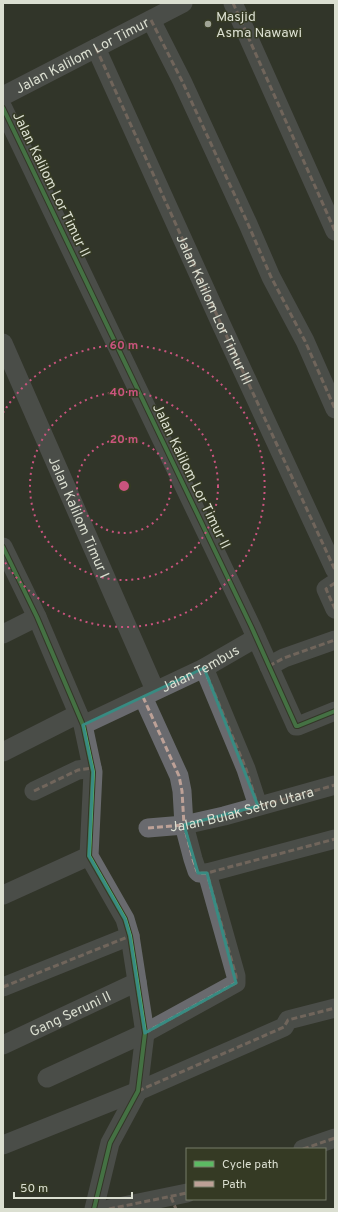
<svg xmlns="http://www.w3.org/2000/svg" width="338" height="1212" viewBox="0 0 338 1212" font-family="Overpass,sans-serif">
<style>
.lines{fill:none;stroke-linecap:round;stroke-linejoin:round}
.minor{stroke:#696a6e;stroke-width:19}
.quiet{stroke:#bda197;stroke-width:3;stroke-dasharray:6 3;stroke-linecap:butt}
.cycleway-casing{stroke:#353a24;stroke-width:6}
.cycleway{stroke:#5cba63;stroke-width:4}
.marked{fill:none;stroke:#388b82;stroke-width:3;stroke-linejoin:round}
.ring{fill:none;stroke:#ca547e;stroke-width:2;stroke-dasharray:2 4}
.poi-dot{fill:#a0a496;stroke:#353a24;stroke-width:1.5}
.labels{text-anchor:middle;stroke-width:3;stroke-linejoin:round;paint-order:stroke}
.poi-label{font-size:14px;fill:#dbdfd1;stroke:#353a24;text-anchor:start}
.street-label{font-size:14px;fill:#dbdfd1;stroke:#353a24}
.centre{fill:#ca547e;stroke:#353a24;stroke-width:2}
.ring-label{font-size:12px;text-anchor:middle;font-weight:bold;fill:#ca547e;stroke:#353a24;stroke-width:3;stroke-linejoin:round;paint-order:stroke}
</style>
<rect width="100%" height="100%" fill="#323529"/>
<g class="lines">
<g class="minor">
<polyline points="233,3 335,231"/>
<polyline points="151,20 182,81 248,224 271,277 305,341 335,409"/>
<path id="s1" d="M96 48 221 324 335 570"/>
<path id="s2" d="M3 96 183 3"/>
<polyline points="3,108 251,626 296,726 298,726 335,711"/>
<path id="s3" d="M3 343 155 690"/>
<polyline points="3,547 37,617 83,725 93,772 89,856 125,919 130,936 145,1033 138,1091 110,1143 94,1209"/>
<polyline points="335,583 326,589 335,609"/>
<polyline points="3,634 37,617"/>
<polyline points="269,666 284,658 335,640"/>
<polyline points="204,668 246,769 258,806"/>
<polyline points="143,697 179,776 182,791 184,825 193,859 197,871 199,873 207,873 335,839"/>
<path id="s4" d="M83 725 204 668 256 638"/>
<polyline points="3,752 78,714"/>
<polyline points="34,791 78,770 92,768"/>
<path id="s5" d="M148 828 184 825 224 816 335 785"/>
<polyline points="3,895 89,856"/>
<polyline points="3,987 130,936"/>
<path id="s6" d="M3 1045 137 982"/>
<polyline points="47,1078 145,1033 236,983 236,976 207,873"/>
<polyline points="3,1145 138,1091 284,1027 288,1020 335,1008"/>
<polyline points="303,1149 335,1138"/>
<polyline points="109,1209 187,1193"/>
</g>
<g class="quiet">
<polyline points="233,3 335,231"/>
<polyline points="151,20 182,81 248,224 271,277 305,341 335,409"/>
<polyline points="96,48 221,324 335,570"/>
<polyline points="335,583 326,589 335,609"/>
<polyline points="269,666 284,658 335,640"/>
<polyline points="204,668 246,769 258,806"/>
<polyline points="143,697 179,776 182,791 184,825 193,859 197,871 199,873 207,873 335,839"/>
<polyline points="34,791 78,770 92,768"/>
<polyline points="148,828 184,825 224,816 335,785"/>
<polyline points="3,987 130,936"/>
<polyline points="145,1033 236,983 236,976 207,873"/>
<polyline points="138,1091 284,1027 288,1020 335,1008"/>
<polyline points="303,1149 335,1138"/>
<polyline points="171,1197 176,1209"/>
<polyline points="109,1209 187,1193"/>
</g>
<g class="cycleway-casing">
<g id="cycleway">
<polyline points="3,108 251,626 296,726 298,726 335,711"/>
<polyline points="3,547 37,617 83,725 93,772 89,856 125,919 130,936 145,1033 138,1091 110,1143 94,1209"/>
</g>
</g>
<use href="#cycleway" class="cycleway"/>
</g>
<path d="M0 0H338V1212H0ZM204 668 258 806 184 825 198 873H207L236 983 145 1033 130 936 125 919 89 856 93 772 83 725Z" fill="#323529" fill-opacity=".55" fill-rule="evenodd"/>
<path class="marked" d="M204 668 258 806 184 825 198 873H207L236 983 145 1033 130 936 125 919 89 856 93 772 83 725Z"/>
<g class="ring">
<circle cx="124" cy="486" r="47"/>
<circle cx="124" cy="486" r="94"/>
<path d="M3 413A141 141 0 1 1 3 559"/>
</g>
<circle class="poi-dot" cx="208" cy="24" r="4"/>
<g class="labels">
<g class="poi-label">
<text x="216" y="21">Masjid<tspan x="216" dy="16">Asma Nawawi</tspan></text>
</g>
<g class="street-label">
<text dy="5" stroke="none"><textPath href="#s2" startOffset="89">Jalan Kalilom Lor Timur</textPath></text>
<text transform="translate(52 184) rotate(64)" y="5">Jalan Kalilom Lor Timur II</text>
<text dy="5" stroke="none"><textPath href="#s1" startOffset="287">Jalan Kalilom Lor Timur III</textPath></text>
<text transform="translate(192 476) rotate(64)" y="5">Jalan Kalilom Lor Timur II</text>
<text dy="5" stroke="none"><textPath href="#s3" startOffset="190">Jalan Kalilom Timur I</textPath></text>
<text dy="5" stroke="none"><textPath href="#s4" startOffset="130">Jalan Tembus</textPath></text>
<text dy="5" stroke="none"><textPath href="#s5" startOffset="96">Jalan Bulak Setro Utara</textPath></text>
<text dy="5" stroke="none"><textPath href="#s6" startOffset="74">Gang Seruni II</textPath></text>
</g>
</g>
<circle cx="124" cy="486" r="6" class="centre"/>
<g class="ring-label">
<text x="124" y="349">60 m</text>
<text x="124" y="396">40 m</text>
<text x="124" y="443">20 m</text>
</g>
<rect width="338" height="1212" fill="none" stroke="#dbdfd1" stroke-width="8"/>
<rect x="186" y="1148" width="140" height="52" fill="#353a24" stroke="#777c69"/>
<rect x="194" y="1161" width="20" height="6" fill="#5cba63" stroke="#777c69"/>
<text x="222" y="1168" font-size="12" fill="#dbdfd1">Cycle path</text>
<rect x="194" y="1181" width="20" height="6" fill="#bda197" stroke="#777c69"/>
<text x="222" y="1188" font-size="12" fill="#dbdfd1">Path</text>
<path d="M14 1192v6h118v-6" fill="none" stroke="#dbdfd1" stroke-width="2"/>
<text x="20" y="1192" font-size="12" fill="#dbdfd1" stroke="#353a24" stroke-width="3" paint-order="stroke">50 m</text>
</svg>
